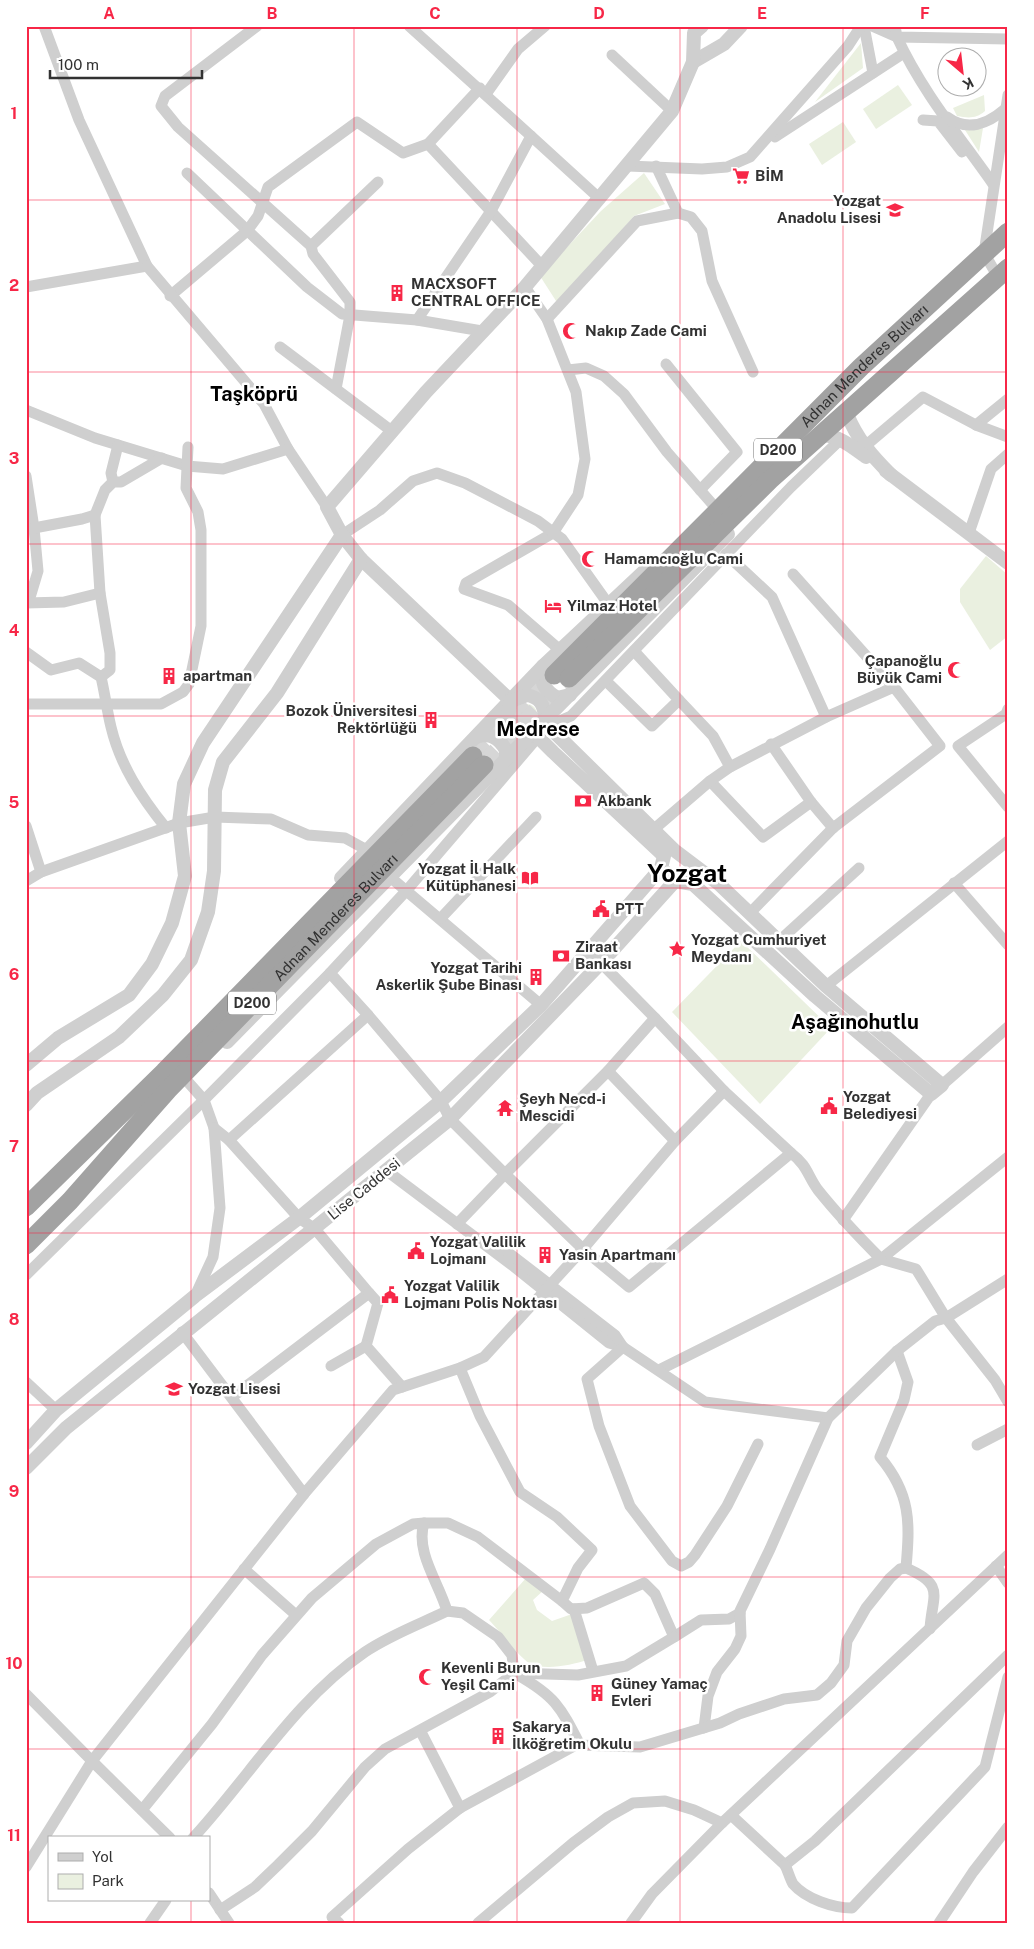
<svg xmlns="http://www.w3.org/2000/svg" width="1034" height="1949" viewBox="0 0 1034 1949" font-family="'Public Sans',sans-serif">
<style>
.green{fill:#eaf0e0}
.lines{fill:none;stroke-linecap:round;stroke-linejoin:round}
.trunk-tunnel{stroke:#d6d6d6;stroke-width:19;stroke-dasharray:19 9;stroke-linecap:butt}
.minor{stroke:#cfcfcf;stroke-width:11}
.tertiary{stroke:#cfcfcf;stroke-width:14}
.trunk{stroke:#a2a2a2;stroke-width:19}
.grid{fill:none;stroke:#f72747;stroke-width:1;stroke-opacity:0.55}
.labels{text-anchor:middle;stroke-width:5;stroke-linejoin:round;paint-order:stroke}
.shield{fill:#fff;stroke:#707070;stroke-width:1}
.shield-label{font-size:14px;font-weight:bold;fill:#323232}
.poi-label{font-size:15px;font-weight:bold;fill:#323232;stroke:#fff;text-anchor:start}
.street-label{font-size:15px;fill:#323232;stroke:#fff}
.district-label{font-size:20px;font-weight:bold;fill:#000;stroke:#fff}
.town-label{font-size:25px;font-weight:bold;fill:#000;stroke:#fff}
.neatline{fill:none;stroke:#f72747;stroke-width:2}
.grid-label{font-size:16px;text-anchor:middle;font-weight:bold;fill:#f72747}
</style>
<rect width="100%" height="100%" fill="#fff"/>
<g class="green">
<polygon points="861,43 863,68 815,102"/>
<polygon points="898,85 912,105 876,129 863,109"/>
<path d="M984 95 985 111C976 119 968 118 957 116L953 108Z"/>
<polygon points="843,122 856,142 822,165 809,144"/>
<polygon points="983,128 979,152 965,130"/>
<polygon points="644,173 665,204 634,216 558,304 540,276 601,211"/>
<polygon points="986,556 1008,575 1008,636 990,650 960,602 960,589"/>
<circle cx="527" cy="714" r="10"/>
<polygon points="741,941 831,1028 760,1104 672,1012"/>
<path d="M526 1578 544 1590 533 1600 537 1610 552 1621 572 1614 587 1660C572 1665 544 1671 529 1663 520 1658 498 1629 489 1620Z"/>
</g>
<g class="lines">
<g class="trunk-tunnel">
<polyline points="473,756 544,684"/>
<polyline points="484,765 565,682"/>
</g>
<g class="minor">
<polyline points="257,26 165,96 161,106 178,127 311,246 313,254 350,302 350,315 336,389"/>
<polyline points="409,26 531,136"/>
<polyline points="864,26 873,73"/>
<path d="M872 26 897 37C921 90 960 137 993 184"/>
<polyline points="895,26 897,37 1008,39"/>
<polyline points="612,55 672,111"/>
<polyline points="486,94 518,49 545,26"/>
<path d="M947 117C967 132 988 124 1005 109"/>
<polyline points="923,120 938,121 962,152"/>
<polyline points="775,137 904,53"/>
<polyline points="428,144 541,265"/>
<polyline points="628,166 702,169 727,167 750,157 848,46 861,26"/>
<polyline points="656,166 678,213 691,217 702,231 712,281 753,372"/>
<polyline points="187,173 307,287 342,314 417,320 482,331"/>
<polyline points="311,246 378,182"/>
<polyline points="998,277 984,253 1008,95"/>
<polyline points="26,287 147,266 79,120 44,26"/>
<polyline points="525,287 547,319 576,392 585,459 578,495 553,533 466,583 464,589 508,605 560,650"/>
<polyline points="170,296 247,231 258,216 268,187 357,122 403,153 428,144 480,88"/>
<polyline points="547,319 637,221 678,213"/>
<polyline points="417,320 491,211 531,136 600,199"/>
<polyline points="280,347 393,432"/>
<polyline points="666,364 737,452 700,490"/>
<polyline points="568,370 586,368 604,376 624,394 667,452 714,506"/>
<polyline points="26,410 95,438 187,466 223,469 288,449 264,404 147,266"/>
<polyline points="976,425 1008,399"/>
<polyline points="864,447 923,397 976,425 1008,437"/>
<polyline points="288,449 327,507"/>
<polyline points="26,476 34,528 38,571 29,601"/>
<polyline points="113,482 111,473 118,445"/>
<polyline points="34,528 82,519 95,515"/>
<polyline points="969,533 991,469 1008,454"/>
<polyline points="342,535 380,510 413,481 437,473 465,483 538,521 562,539 609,605"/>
<polyline points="726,554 772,597 826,717 894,687 940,746 833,828 750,913"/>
<polyline points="793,574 894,687"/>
<polyline points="26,603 64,602 100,593"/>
<path d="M26 652 51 670 79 663 101 677C105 694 107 711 111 727 120 765 141 797 166 828"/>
<polyline points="101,677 110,670 110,653 100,593 95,515 105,490 113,482 121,482 162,458"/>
<polyline points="606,681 652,726 679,700 634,651"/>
<polyline points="679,700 713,736 730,767"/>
<polyline points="26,704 161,704 183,692 189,684 201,626 201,530 198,512 186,488 188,447"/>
<polyline points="1008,709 1006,714 958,746 1008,807"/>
<polyline points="548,726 571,716 791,487 840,440"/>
<polyline points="771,744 811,802 833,828"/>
<polyline points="710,781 763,837 811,802"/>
<polyline points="26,826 41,872"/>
<polyline points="653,830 710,781 730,767 826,717"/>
<polyline points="390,877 541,1005"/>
<polyline points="26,881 41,872 179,823 215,817 271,819 308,835 345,838 367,850"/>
<polyline points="954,883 1008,945"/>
<polyline points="441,918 536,817"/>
<polyline points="779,941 859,868"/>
<polyline points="587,953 601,963 655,1018"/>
<polyline points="826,986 1008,841"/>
<polyline points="368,1015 441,1101 450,1119 505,1174 608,1071 655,1018 724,1091"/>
<polyline points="608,1071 675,1141 724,1091 791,1153"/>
<polyline points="188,1082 204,1100 330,973"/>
<polyline points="942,1085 1008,1027"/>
<polyline points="229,1140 299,1218 315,1229 369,1293 232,1397"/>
<polyline points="1008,1157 881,1259 916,1269 946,1318 1008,1279"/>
<polyline points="387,1171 512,1265 609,1343 623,1347"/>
<polyline points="843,1220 931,1094"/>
<polyline points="457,1224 505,1174 583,1249 675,1141"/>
<polyline points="505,1250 615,1335 623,1347"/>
<polyline points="26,1275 204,1100 214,1128"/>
<polyline points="369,1293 378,1303 366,1346 402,1387"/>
<polyline points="195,1296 213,1257 220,1208 214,1128 229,1140 368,1015 330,973 407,890 538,737"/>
<polyline points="182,1332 304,1494 393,1390 460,1368"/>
<path d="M897 1351 908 1382 904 1400 880 1457C911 1494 910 1522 906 1568 946 1585 932 1595 930 1629"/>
<polyline points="331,1366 366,1346"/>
<path d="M659 1370 881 1259C859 1237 838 1215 818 1190 807 1175 808 1166 791 1153L629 1287 583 1249 484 1357 460 1368 480 1416 520 1492 557 1517 592 1550 578 1568 562 1601 571 1609 587 1608 644 1583 655 1594 674 1637 701 1620 729 1619 740 1613"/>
<polyline points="26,1382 56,1410"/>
<polyline points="758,1444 727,1506 695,1555 689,1562 681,1566 672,1561 630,1506 599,1426 587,1379 623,1347 705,1402 828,1418"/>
<polyline points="977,1445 1008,1429"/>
<polyline points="424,1523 448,1523 478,1537 562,1601"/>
<polyline points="996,1566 1008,1583"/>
<polyline points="244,1569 296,1615"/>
<polyline points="574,1609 593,1671"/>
<polyline points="514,1673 578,1675 626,1666 674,1637"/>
<path d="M516 1674C555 1696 560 1706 580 1745"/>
<polyline points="26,1694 92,1761 304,1494"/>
<polyline points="704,1728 708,1696 717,1672 735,1649 741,1636 740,1611 770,1549 828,1418 897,1351 935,1321 946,1318 995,1380 1008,1402"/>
<polyline points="421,1732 460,1808"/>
<path d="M142 1810 212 1724 262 1655 312 1598 376 1544 413 1524 424 1523C415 1552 439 1583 447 1611 420 1624 390 1635 365 1652 295 1700 250 1776 193 1838"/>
<polyline points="731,1815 785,1865 815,1841 1008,1655"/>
<polyline points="722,1823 1008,1555"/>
<path d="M785 1865C788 1871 790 1879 793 1884 806 1899 833 1908 852 1908L985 1767 1008 1677"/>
<polyline points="26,1867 92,1761 170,1838"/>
<polyline points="209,1893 229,1923"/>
<polyline points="220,1910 255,1887 278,1865 312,1831 365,1767 385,1749 490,1692 514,1673 512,1655 498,1637 463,1613 447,1611"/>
<polyline points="150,1923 166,1900"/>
<polyline points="339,1923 332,1917 408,1849 460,1808 576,1745 640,1747 720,1723 739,1714 784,1699 817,1695 831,1683 844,1665 847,1641 866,1608 890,1578 900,1569 906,1568"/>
<polyline points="478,1923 573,1843 608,1817 633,1803 665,1801 694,1810 722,1823 652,1894 631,1923"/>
<polyline points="939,1923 973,1872 1008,1827"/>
</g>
<g class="tertiary">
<polyline points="693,62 724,44 741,26"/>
<path d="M839 421 847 414C857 439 872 456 891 475"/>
<path d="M820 436C836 433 854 448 866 457"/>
<polyline points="886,471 1008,563"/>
<path d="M543 666C540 682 543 689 557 698L570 695"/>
<polyline points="511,701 361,559 342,535 327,507 426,392 525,287 672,111 693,62 694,33 702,26"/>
<path d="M476 737C490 732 499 738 506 750V760"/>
<polyline points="341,878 543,666 655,561"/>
<path d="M693 884 815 996 931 1094 942 1085 826 986 719 884 674 850 548 726C543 711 546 699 527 695L511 701 508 716 515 729 538 737 553 752 664 856 661 868 675 881 693 884 701 872"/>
<polyline points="227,1042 728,534"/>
<polyline points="26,1065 58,1038 129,995 152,964 172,923 185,876 179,823 184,784 203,743 342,535"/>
<polyline points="26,1105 37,1093 119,1037 163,995 191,960 208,912 214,871 215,790 223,762 277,693 361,559"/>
<polyline points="26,1443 56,1410 195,1296 299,1218 441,1101 541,1005 661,868"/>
<polyline points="26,1468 66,1428 450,1119 601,963 675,881"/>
</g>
<g class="trunk">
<path id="s1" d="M554 675 861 367 1008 232"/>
<polyline points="569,678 770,480 1008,268"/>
<polyline points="26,1207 164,1072 473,756"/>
<path id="s2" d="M26 1245 70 1201 168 1090 484 765"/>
</g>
</g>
<path class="grid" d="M191 26V1838M354 26V1923M517 26V1923M680 26V1923M843 26V1923M26 200H1008M26 372H1008M26 544H1008M26 716H1008M26 888H1008M26 1061H1008M26 1233H1008M26 1405H1008M26 1577H1008M26 1749H1008M191 1900V1923"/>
<defs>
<g id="supermarket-bare" transform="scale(1.35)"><path d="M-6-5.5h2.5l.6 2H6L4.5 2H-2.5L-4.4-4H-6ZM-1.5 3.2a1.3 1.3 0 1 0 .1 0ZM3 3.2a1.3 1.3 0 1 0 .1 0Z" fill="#f72747" stroke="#fff" stroke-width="2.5" paint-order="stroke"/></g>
<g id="school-bare" transform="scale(1.35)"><path d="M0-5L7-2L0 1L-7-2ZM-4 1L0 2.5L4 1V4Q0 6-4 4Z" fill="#f72747" stroke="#fff" stroke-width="2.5" paint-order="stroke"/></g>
<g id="building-bare" transform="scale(1.35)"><path d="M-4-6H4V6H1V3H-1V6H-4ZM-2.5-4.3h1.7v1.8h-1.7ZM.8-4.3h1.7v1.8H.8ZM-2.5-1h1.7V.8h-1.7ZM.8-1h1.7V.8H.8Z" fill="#f72747" stroke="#fff" stroke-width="2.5" paint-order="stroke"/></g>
<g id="mosque-bare" transform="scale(1.35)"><path d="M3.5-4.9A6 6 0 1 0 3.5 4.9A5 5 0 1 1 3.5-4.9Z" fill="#f72747" stroke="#fff" stroke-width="2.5" paint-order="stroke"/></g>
<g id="hotel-bare" transform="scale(1.35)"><path d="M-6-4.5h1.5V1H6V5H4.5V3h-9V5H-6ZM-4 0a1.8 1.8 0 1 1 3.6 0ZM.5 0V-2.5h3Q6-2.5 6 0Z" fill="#f72747" stroke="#fff" stroke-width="2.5" paint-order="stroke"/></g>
<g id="bank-bare" transform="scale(1.35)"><path d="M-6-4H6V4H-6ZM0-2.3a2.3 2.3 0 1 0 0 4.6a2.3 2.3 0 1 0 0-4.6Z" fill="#f72747" stroke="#fff" stroke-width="2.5" paint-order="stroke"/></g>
<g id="library-bare" transform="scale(1.35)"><path d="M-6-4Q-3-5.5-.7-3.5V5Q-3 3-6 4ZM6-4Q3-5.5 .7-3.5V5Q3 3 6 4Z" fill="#f72747" stroke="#fff" stroke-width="2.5" paint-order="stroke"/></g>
<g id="civic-bare" transform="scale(1.35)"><path d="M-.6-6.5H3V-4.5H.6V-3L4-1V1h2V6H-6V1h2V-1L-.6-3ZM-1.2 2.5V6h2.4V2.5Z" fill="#f72747" stroke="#fff" stroke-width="2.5" paint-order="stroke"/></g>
<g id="sight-bare" transform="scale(1.35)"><path d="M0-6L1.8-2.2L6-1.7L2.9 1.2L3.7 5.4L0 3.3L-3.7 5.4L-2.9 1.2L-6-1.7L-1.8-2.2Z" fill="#f72747" stroke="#fff" stroke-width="2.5" paint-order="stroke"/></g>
<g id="temple-bare" transform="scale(1.35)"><path d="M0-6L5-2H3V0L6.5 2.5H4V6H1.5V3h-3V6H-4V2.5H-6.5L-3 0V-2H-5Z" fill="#f72747" stroke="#fff" stroke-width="2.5" paint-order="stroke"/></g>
</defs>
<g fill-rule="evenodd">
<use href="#supermarket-bare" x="741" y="176"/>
<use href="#school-bare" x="895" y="210"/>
<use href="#building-bare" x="397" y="293"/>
<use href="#mosque-bare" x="571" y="331"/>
<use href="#mosque-bare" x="590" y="559"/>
<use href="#hotel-bare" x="553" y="606"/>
<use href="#mosque-bare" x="956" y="670"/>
<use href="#building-bare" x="169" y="676"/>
<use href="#building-bare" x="431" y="720"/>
<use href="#bank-bare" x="583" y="801"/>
<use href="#library-bare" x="530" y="878"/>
<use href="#civic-bare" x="601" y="909"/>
<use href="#sight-bare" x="677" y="949"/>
<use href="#bank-bare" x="561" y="956"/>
<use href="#building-bare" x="536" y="977"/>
<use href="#civic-bare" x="829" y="1106"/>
<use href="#temple-bare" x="505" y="1108"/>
<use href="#civic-bare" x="416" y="1251"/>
<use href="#building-bare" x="545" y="1255"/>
<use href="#civic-bare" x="390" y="1295"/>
<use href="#school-bare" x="174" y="1389"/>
<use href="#mosque-bare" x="427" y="1677"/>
<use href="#building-bare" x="597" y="1693"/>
<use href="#building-bare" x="498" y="1736"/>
</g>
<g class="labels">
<g class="shield">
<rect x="754" y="438.5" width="48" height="23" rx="4"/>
<rect x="228" y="991.5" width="48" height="23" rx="4"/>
</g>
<g class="shield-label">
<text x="778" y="455">D200</text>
<text x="252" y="1008">D200</text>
</g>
<g class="poi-label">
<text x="755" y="181">BİM</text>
<text x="881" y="206" text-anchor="end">Yozgat<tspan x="881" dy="17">Anadolu Lisesi</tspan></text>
<text x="411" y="289">MACXSOFT<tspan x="411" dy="17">CENTRAL OFFICE</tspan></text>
<text x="585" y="336">Nakıp Zade Cami</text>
<text x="604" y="564">Hamamcıoğlu Cami</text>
<text x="567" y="611">Yilmaz Hotel</text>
<text x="942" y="666" text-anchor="end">Çapanoğlu<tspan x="942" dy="17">Büyük Cami</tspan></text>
<text x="183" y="681">apartman</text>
<text x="417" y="716" text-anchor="end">Bozok Üniversitesi<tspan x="417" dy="17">Rektörlüğü</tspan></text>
<text x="597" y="806">Akbank</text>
<text x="516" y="874" text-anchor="end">Yozgat İl Halk<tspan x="516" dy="17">Kütüphanesi</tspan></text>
<text x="615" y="914">PTT</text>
<text x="691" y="945">Yozgat Cumhuriyet<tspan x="691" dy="17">Meydanı</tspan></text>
<text x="575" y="952">Ziraat<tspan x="575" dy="17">Bankası</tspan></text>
<text x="522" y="973" text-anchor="end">Yozgat Tarihi<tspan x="522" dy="17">Askerlik Şube Binası</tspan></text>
<text x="843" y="1102">Yozgat<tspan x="843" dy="17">Belediyesi</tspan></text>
<text x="519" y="1104">Şeyh Necd-i<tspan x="519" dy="17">Mescidi</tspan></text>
<text x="430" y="1247">Yozgat Valilik<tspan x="430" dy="17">Lojmanı</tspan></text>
<text x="559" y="1260">Yasin Apartmanı</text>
<text x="404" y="1291">Yozgat Valilik<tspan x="404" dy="17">Lojmanı Polis Noktası</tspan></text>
<text x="188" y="1394">Yozgat Lisesi</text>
<text x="441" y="1673">Kevenli Burun<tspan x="441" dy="17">Yeşil Cami</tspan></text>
<text x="611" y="1689">Güney Yamaç<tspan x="611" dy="17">Evleri</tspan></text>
<text x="512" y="1732">Sakarya<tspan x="512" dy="17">İlköğretim Okulu</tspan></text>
</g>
<g class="street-label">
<text dy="5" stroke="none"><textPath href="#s1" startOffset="438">Adnan Menderes Bulvarı</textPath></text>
<text dy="5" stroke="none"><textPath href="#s2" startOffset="451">Adnan Menderes Bulvarı</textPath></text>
<text transform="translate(364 1189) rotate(-39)" y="5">Lise Caddesi</text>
</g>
<g class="district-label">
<text x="254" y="401">Taşköprü</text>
<text x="538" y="736">Medrese</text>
<text x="855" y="1029">Aşağınohutlu</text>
</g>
<g class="town-label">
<text x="687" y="882">Yozgat</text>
</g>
</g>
<rect width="1034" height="1949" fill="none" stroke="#ffffff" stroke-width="55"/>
<rect x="48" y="1836" width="162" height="65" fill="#ffffff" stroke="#adadad"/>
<rect x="58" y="1853" width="25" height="8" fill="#cfcfcf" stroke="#adadad"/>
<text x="92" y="1862" font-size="15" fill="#323232">Yol</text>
<rect x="58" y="1874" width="25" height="15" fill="#eaf0e0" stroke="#adadad"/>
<text x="92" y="1886" font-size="15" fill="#323232">Park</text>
<g transform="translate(962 72) rotate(152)"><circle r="24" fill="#ffffff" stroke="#adadad"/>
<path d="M0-4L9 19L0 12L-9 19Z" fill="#f72747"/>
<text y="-8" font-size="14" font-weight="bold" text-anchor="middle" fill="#323232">K</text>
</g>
<path d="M50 70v8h152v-8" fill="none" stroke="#323232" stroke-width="2.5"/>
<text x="58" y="70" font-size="15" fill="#323232" stroke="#ffffff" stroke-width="4" paint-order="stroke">100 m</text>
<rect x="28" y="28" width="978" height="1894" class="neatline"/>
<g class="grid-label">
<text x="109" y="19">A</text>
<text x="272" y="19">B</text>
<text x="435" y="19">C</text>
<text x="599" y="19">D</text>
<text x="762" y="19">E</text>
<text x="925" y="19">F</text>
<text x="14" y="119">1</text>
<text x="14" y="291">2</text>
<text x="14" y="464">3</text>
<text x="14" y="636">4</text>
<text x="14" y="808">5</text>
<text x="14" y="980">6</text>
<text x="14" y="1152">7</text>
<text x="14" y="1325">8</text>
<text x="14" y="1497">9</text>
<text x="14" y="1669">10</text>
<text x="14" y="1841">11</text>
</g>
</svg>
